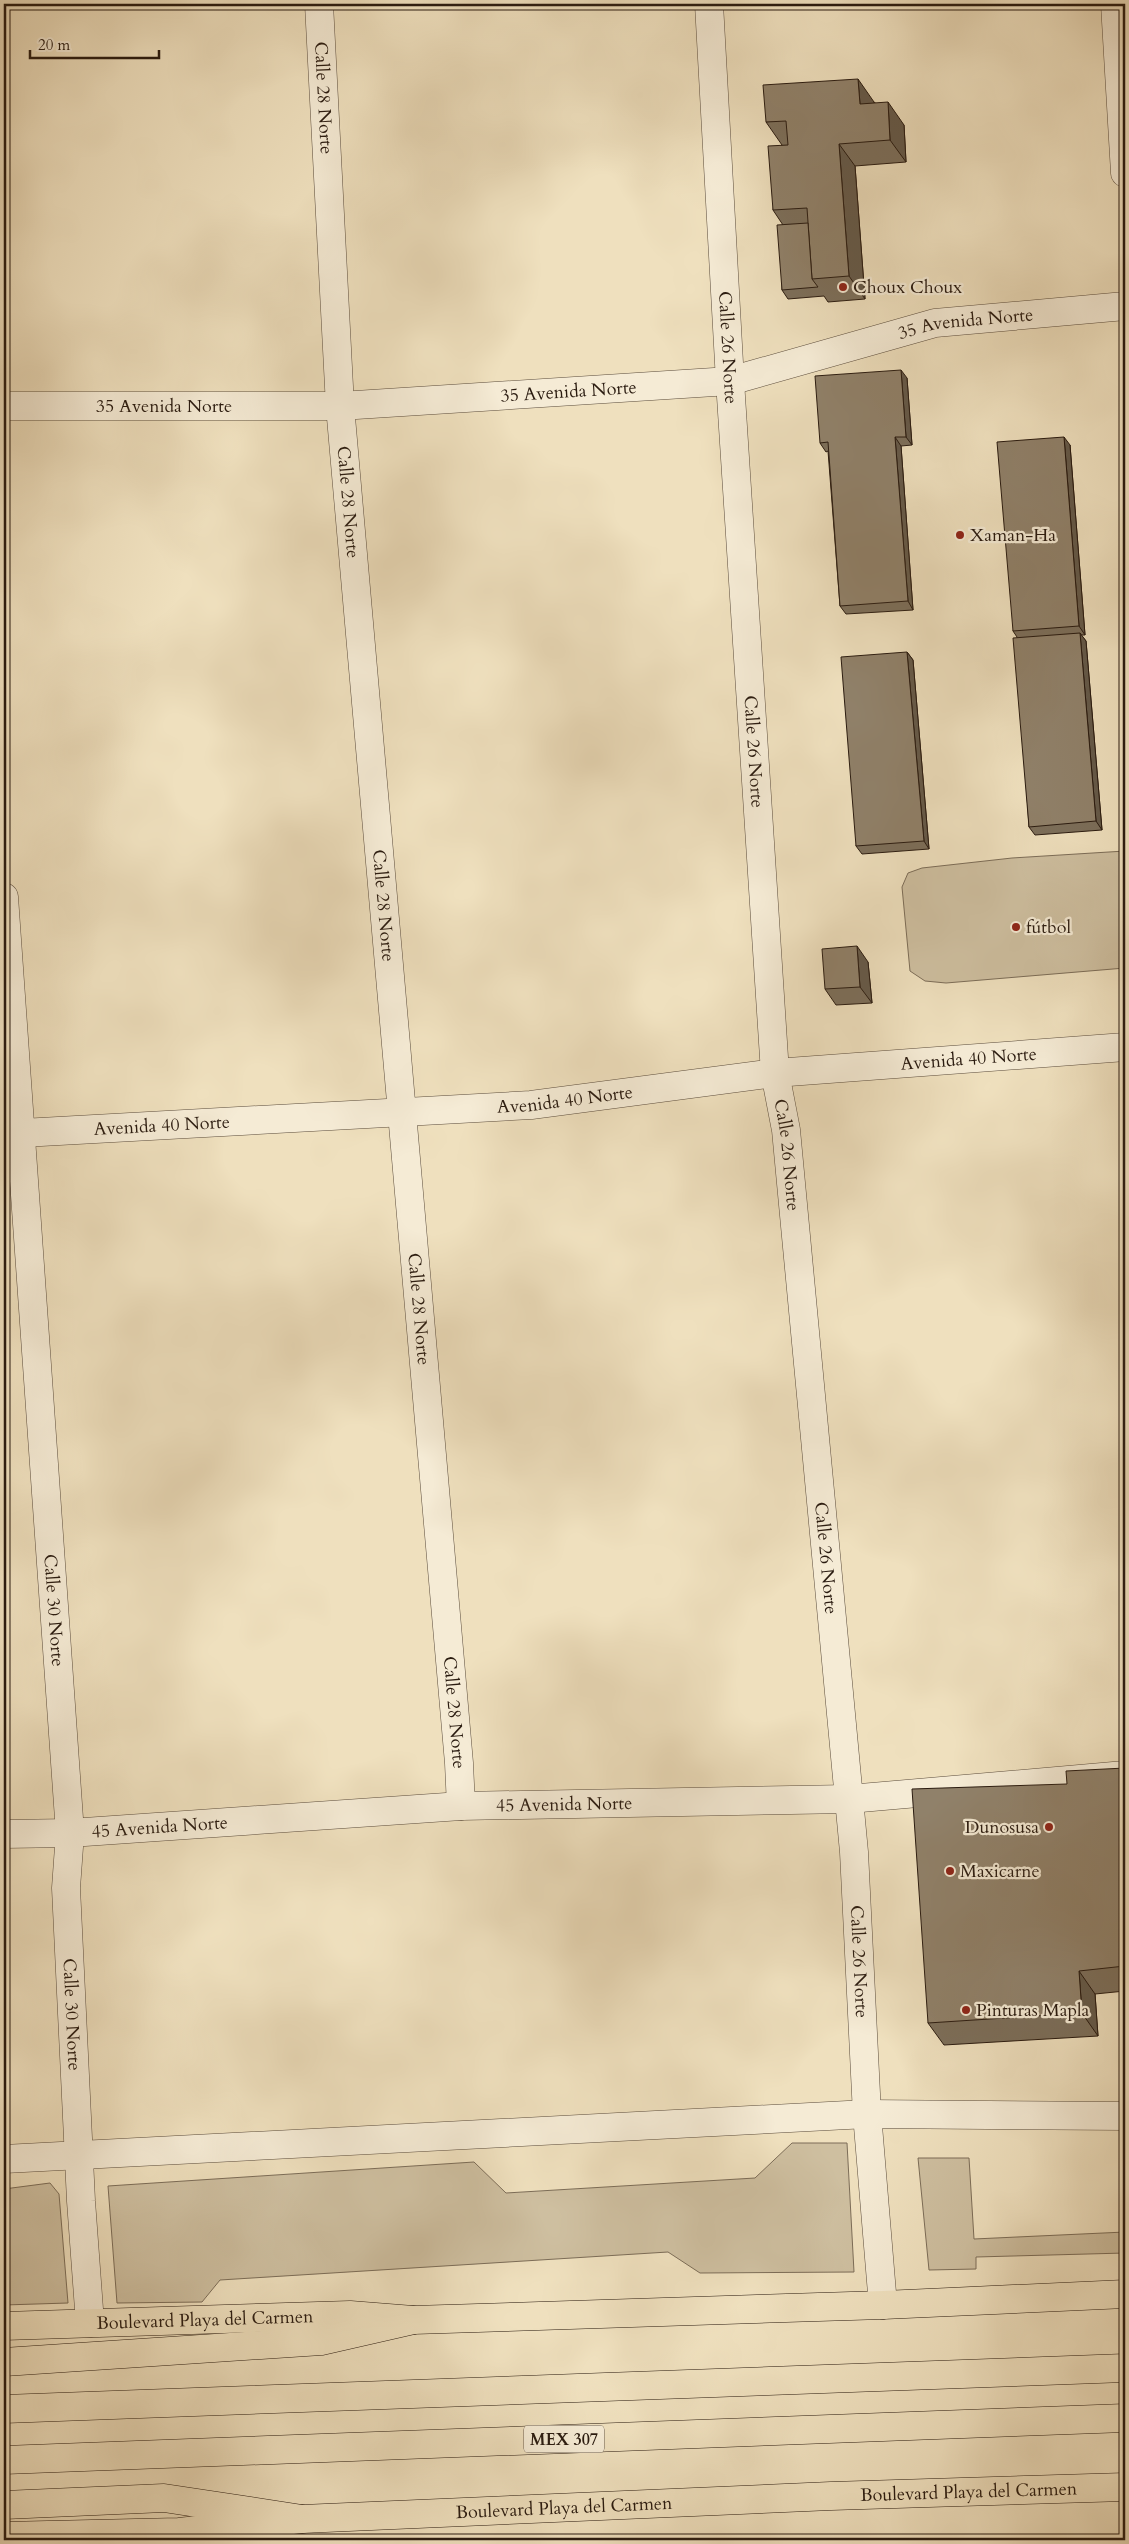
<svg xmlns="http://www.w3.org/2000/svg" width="1129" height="2544" viewBox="0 0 1129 2544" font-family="Cardo,serif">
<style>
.green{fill:#cebfa0;stroke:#7c6d58}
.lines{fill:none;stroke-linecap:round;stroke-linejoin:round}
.minor-casing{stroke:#5b4c3c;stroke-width:29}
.major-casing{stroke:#2a1b10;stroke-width:29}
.highway-casing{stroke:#2a1b10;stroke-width:29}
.minor{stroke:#f5ebd5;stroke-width:28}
.major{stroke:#efe0be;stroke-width:28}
.highway{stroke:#efe0be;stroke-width:28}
.wall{fill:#7c6f5b;stroke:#2a1b10}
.shaded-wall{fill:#655a4a;stroke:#2a1b10}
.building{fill:#90816a;stroke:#2a1b10}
.poi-dot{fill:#8f2418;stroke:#f5ebd5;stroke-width:2}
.labels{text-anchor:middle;stroke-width:4.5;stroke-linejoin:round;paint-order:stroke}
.shield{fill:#f5ebd5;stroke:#67594b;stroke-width:1}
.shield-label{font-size:16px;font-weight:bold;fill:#2a1b10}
.street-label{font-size:18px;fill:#2a1b10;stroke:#f5ebd5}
.poi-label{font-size:18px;fill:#2a1b10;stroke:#f5ebd5;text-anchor:start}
</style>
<rect width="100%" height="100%" fill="#efe0be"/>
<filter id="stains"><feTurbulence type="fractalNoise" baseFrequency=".004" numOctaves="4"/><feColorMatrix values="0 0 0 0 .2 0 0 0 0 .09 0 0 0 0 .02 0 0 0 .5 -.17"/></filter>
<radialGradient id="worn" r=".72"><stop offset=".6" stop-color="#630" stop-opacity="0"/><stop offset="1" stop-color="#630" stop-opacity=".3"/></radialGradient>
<g class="green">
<polygon points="1125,851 1125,968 946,983 925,981 910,971 902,887 908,873 922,868 1012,858"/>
<polygon points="792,2143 847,2143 854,2272 700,2273 668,2252 220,2280 202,2302 117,2303 108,2186 474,2162 506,2193 755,2178"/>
<polygon points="918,2158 969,2158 974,2239 1125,2232 1125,2253 976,2257 976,2269 929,2270"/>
<polygon points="50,2183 59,2194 68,2303 4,2305 4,2189"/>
</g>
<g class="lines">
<g class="minor-casing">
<g id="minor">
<path id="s1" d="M319 4 340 406 459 1763 461 1806"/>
<path id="s2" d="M709 4 730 381 775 1073 786 1130 854 1852 867 2114 883 2305"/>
<polyline points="1115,4 1125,173"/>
<path id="s3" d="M4 406H340L730 381 935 323 1125 306"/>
<path id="s4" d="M4 897 70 1833 66 1888 81 2201 90 2323"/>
<path id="s5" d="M4 1134 531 1105 775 1073 1125 1047"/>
<path id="s6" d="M4 1834 70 1833 461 1806 849 1799 1125 1775"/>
<polyline points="4,2159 867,2114 1125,2116"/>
</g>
</g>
<g class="major-casing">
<g id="major">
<path id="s7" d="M4 2326 350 2315 413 2320 883 2305 1125 2294"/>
<path id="s8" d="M4 2536 179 2532 302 2519 831 2496 1125 2487"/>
</g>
</g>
<g class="highway-casing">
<g id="highway">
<polyline points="4,2362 321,2341 413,2320"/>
<polyline points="4,2409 1125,2368"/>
<polyline points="4,2460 1125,2418"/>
<polyline points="4,2505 164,2498 302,2519"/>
</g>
</g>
<use href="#minor" class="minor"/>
<use href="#major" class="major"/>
<use href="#highway" class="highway"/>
</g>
<g class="wall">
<polygon points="874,102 904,125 906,162 855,166 865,299 828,302 824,296 788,299 782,290 783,225 773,210 782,145 766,122"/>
<polygon points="907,378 912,445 901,446 913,610 846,614 840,606 828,451 826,452 820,443"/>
<polygon points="1070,445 1085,635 1081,635 1086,641 1102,830 1035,835 1029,827 1017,637 1013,631"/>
<polygon points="907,652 913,660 929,849 862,854 856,846"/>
<polygon points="868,962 872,1003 836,1005 825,989"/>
<polygon points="1125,1768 1125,1991 1095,1994 1098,2036 944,2045 928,2023 1067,1784"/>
</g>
<g class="shaded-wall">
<polygon points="858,79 874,102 876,127 860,104"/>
<polygon points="888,102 904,125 906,162 890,140"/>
<polygon points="839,144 855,166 865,299 849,276"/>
<polygon points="901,370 907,378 912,445 906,437"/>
<polygon points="895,437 901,446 913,610 908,601"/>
<polygon points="1064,437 1070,445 1085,635 1079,626"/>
<polygon points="1080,633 1086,641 1102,830 1096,821"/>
<polygon points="907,652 913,660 929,849 924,841"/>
<polygon points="857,946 868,962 872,1003 860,987"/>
<polygon points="1079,1971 1095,1994 1098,2036 1082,2013"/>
</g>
<g class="building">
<polygon points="858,79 860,104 888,102 890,140 839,144 849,276 812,279 807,208 773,210 768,146 788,145 786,121 766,122 763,85"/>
<polygon points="808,223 812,279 818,287 782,290 777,225"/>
<polygon points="901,370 906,437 895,437 908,601 840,606 828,442 820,443 815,376"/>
<polygon points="1064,437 1079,626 1013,631 997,442"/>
<polygon points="1080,633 1096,821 1029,827 1013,638"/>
<polygon points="907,652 924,841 856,846 841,657"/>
<polygon points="857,946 860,987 825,989 822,949"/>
<polygon points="1125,1768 1125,1966 1079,1971 1082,2013 928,2023 912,1789 1067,1784 1066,1771"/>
</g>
<g class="poi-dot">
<circle cx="843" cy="287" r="5"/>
<circle cx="960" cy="535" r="5"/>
<circle cx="1016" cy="927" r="5"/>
<circle cx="1049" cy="1827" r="5"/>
<circle cx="950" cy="1871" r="5"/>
<circle cx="966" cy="2010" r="5"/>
</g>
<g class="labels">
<rect class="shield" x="524" y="2425.5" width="80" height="27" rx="4"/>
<g class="shield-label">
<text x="564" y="2445">MEX 307</text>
</g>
<g class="street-label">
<text dy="6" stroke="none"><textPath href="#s1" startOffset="94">Calle 28 Norte</textPath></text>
<text dy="6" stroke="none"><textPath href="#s3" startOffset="970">35 Avenida Norte</textPath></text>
<text dy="6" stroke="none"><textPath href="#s2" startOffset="344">Calle 26 Norte</textPath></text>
<text dy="6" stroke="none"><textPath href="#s3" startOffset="565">35 Avenida Norte</textPath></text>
<text dy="6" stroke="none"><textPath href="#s3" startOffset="160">35 Avenida Norte</textPath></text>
<text dy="6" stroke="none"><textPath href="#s1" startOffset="499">Calle 28 Norte</textPath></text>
<text dy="6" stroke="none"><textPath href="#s2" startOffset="749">Calle 26 Norte</textPath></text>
<text dy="6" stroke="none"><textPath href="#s1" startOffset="904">Calle 28 Norte</textPath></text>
<text dy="6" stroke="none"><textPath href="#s5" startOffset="968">Avenida 40 Norte</textPath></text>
<text dy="6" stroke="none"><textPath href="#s5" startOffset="562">Avenida 40 Norte</textPath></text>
<text dy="6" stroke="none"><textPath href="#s5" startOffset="158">Avenida 40 Norte</textPath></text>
<text dy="6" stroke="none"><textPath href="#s2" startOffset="1154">Calle 26 Norte</textPath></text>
<text dy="6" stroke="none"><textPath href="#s1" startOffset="1309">Calle 28 Norte</textPath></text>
<text dy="6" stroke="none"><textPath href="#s2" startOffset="1559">Calle 26 Norte</textPath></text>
<text dy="6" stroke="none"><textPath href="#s4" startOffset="715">Calle 30 Norte</textPath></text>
<text dy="6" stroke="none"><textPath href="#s1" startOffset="1714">Calle 28 Norte</textPath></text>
<text dy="6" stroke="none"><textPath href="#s6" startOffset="561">45 Avenida Norte</textPath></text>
<text dy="6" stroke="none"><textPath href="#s6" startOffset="156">45 Avenida Norte</textPath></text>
<text dy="6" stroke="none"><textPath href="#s2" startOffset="1964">Calle 26 Norte</textPath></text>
<text dy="6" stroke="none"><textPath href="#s4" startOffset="1120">Calle 30 Norte</textPath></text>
<text dy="6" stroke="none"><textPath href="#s7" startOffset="201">Boulevard Playa del Carmen</textPath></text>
<text dy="6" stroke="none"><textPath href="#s8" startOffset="966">Boulevard Playa del Carmen</textPath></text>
<text dy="6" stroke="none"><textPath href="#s8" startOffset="561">Boulevard Playa del Carmen</textPath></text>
</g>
<g class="poi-label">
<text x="853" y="293">Choux Choux</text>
<text x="970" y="541">Xaman-Ha</text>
<text x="1026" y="933">fútbol</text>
<text x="1039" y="1833" text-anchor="end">Dunosusa</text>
<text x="960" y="1877">Maxicarne</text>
<text x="976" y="2016">Pinturas Mapla</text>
</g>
</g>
<rect width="1129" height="2544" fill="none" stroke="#efe0be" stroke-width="20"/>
<rect x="5" y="5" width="1119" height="2534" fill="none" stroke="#2a1b10" stroke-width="2.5"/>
<rect x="10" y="10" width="1109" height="2524" fill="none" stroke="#2a1b10"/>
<path d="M30 50v8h129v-8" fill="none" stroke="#2a1b10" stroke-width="2.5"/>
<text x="38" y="50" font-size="15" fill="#2a1b10" stroke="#f5ebd5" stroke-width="4" paint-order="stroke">20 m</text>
<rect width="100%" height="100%" filter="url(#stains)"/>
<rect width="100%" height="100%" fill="url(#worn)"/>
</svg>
